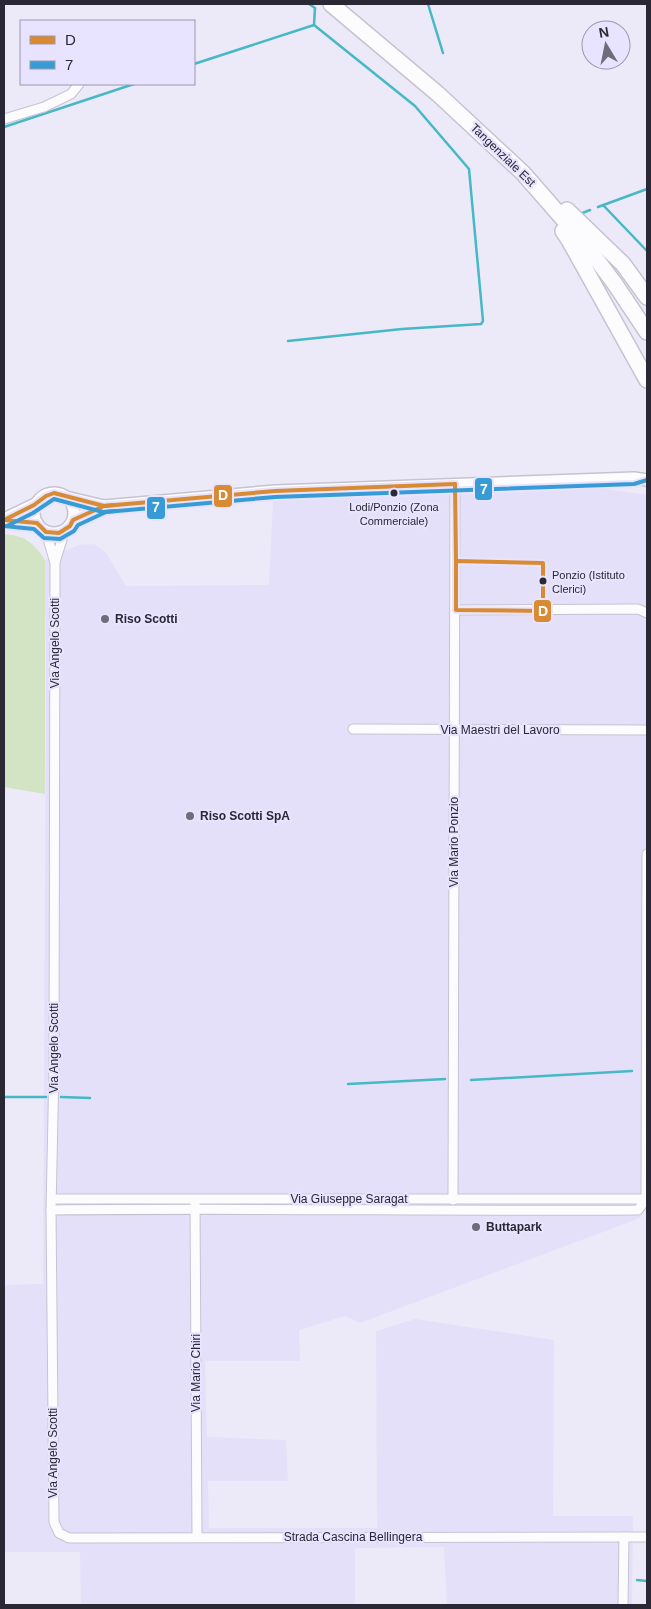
<svg xmlns="http://www.w3.org/2000/svg" width="651" height="1609" viewBox="0 0 651 1609" font-family="Helvetica,sans-serif">
<style>
.built{fill:#e5e0f9}
.green{fill:#d2e4c3}
.lines{fill:none;stroke-linecap:round;stroke-linejoin:round}
.stream{stroke:#47b8c5;stroke-width:2.5}
.minor-casing{stroke:#c6c3d0;stroke-width:11}
.tertiary-casing{stroke:#c6c3d0;stroke-width:14}
.primary-casing{stroke:#c6c3d0;stroke-width:18}
.minor{stroke:#fcfcfe;stroke-width:9}
.tertiary{stroke:#fcfcfe;stroke-width:11}
.primary{stroke:#fcfcfe;stroke-width:15}
.bus-1-casing{stroke:#e8e3fe;stroke-width:8}
.bus-2-casing{stroke:#e8e3fe;stroke-width:8}
.bus-1{stroke:#d98b33;stroke-width:4}
.bus-2{stroke:#379cd6;stroke-width:4}
.bus-dot{fill:#2a2834;stroke:#e8e3fe;stroke-width:2}
.poi-dot{fill:#6e6c79;stroke:#e8e3fe;stroke-width:2}
.labels{text-anchor:middle;stroke-width:4.5;stroke-linejoin:round;paint-order:stroke}
.bus-label{font-size:11px;fill:#2a2834;stroke:#e8e3fe}
.street-label{font-size:12px;fill:#2a2834;stroke:#e8e3fe}
.poi-label{font-size:12px;font-weight:bold;fill:#2a2834;stroke:#e8e3fe;text-anchor:start}
.line-badge{stroke:#e8e3fe;stroke-width:2}
.badge-label{font-size:14px;text-anchor:middle;font-weight:bold;fill:#fff}
</style>
<rect width="100%" height="100%" fill="#ece9f8"/>
<polygon class="built" points="606,489 647,495 647,1207 640,1218 360,1323 345,1316 299,1330 300,1361 205,1361 207,1437 286,1440 288,1481 208,1481 209,1528 377,1528 376,1331 415,1319 554,1340 553,1516 633,1516 632,1605 447,1605 444,1547 355,1548 355,1605 81,1605 80,1552 4,1552 4,1285 43,1284 46,686 45,560 79,545 94,544 106,553 126,586 269,585 273,501"/>
<path class="green" d="M4 534C25 536 33 542 45 560V794L4 787Z"/>
<g class="lines">
<g class="stream">
<polyline points="309,4 315,8 314,25"/>
<polyline points="428,4 443,53"/>
<polyline points="194,64 314,25 415,106 469,169 483,321 481,324 402,329 288,341"/>
<polyline points="4,127 134,84"/>
<polyline points="603,205 647,251"/>
<polyline points="598,207 647,189"/>
<polyline points="580,214 590,210"/>
<polyline points="471,1080 632,1071"/>
<polyline points="348,1084 445,1079"/>
<polyline points="4,1097 46,1097"/>
<polyline points="61,1097 90,1098"/>
<polyline points="637,1580 647,1581"/>
</g>
<g class="minor-casing">
<g id="minor">
<polyline points="4,119 44,107 71,94 79,84"/>
<polyline points="46,532 55,563 54,1067 51,1210 54,1522 59,1533 69,1538 647,1537"/>
<polyline points="55,562 65,530"/>
<polyline points="456,610 638,609 647,613"/>
<polyline points="353,729 647,730"/>
<polyline points="52,1199 646,1199"/>
<polyline points="453,1200 455,484"/>
<polyline points="195,1203 197,1537"/>
<path d="M51 1210C247 1208 442 1211 638 1210L646 1199 647 854"/>
<polyline points="623,1605 624,1537"/>
</g>
</g>
<g class="tertiary-casing">
<g id="tertiary">
<circle cx="54" cy="513" r="20"/>
<polyline points="66,497 104,506 275,491 634,478 647,480"/>
<polyline points="4,519 37,503"/>
<polyline points="4,520 37,523"/>
<polyline points="73,520 104,506"/>
</g>
</g>
<g class="primary-casing">
<g id="primary">
<polyline points="331,4 438,94 523,173 585,244 615,284 647,332"/>
<polyline points="567,210 623,264 647,297"/>
<polyline points="563,231 569,240 647,380"/>
</g>
</g>
<use href="#minor" class="minor"/>
<use href="#tertiary" class="tertiary"/>
<use href="#primary" class="primary"/>
<g class="bus-1-casing">
<g id="bus-1">
<polyline points="455,484 456,561"/>
<polyline points="4,520 37,523 46,532 59,533 70,526 73,520 104,506 275,491 455,484"/>
<polyline points="4,520 34,505 46,496 54,493 104,506 114,505"/>
<polygon points="456,561 543,563 543,611 456,610"/>
</g>
</g>
<g class="bus-2-casing">
<g id="bus-2">
<polyline points="4,526 34,529 44,538 60,539 74,531 78,525 106,512 275,497 634,484 647,480"/>
<polyline points="7,526 33,513 54,499 103,512 115,511"/>
</g>
</g>
<use href="#bus-1" class="bus-1"/>
<use href="#bus-2" class="bus-2"/>
</g>
<g class="bus-dot">
<circle cx="394" cy="493" r="4.5"/>
<circle cx="543" cy="581" r="4.5"/>
</g>
<g class="poi-dot">
<circle cx="105" cy="619" r="5"/>
<circle cx="190" cy="816" r="5"/>
<circle cx="476" cy="1227" r="5"/>
</g>
<g class="labels">
<g class="bus-label">
<text x="394" y="511">Lodi/Ponzio (Zona<tspan x="394" dy="14">Commerciale)</tspan></text>
<text x="552" y="579" text-anchor="start">Ponzio (Istituto<tspan x="552" dy="14">Clerici)</tspan></text>
</g>
<g class="street-label">
<text transform="translate(503 155) rotate(44)" y="4">Tangenziale Est</text>
<text transform="translate(55 643) rotate(-90)" y="4">Via Angelo Scotti</text>
<text x="500" y="734">Via Maestri del Lavoro</text>
<text transform="translate(454 842) rotate(-90)" y="4">Via Mario Ponzio</text>
<text transform="translate(54 1048) rotate(-90)" y="4">Via Angelo Scotti</text>
<text x="349" y="1203">Via Giuseppe Saragat</text>
<text transform="translate(196 1373) rotate(-90)" y="4">Via Mario Chiri</text>
<text transform="translate(53 1453) rotate(-90)" y="4">Via Angelo Scotti</text>
<text x="353" y="1541">Strada Cascina Bellingera</text>
</g>
<g class="poi-label">
<text x="115" y="623">Riso Scotti</text>
<text x="200" y="820">Riso Scotti SpA</text>
<text x="486" y="1231">Buttapark</text>
</g>
</g>
<g class="line-badge">
<rect x="474" y="477" width="19" height="24" rx="5" fill="#379cd6"/>
<rect x="213" y="484" width="20" height="24" rx="5" fill="#d98b33"/>
<rect x="146" y="496" width="20" height="24" rx="5" fill="#379cd6"/>
<rect x="533" y="599" width="19" height="24" rx="5" fill="#d98b33"/>
</g>
<g class="badge-label">
<text x="484" y="494">7</text>
<text x="223" y="500">D</text>
<text x="156" y="512">7</text>
<text x="543" y="616">D</text>
</g>
<rect width="651" height="1609" fill="none" stroke="#2a2834" stroke-width="10"/>
<rect x="20" y="20" width="175" height="65" fill="#e8e3fe" stroke="#9c98ad"/>
<rect x="30" y="36" width="25" height="8" fill="#d98b33" stroke="#9c98ad"/>
<text x="65" y="45" font-size="15" fill="#2a2834">D</text>
<rect x="30" y="61" width="25" height="8" fill="#379cd6" stroke="#9c98ad"/>
<text x="65" y="70" font-size="15" fill="#2a2834">7</text>
<g transform="translate(606 45) rotate(350)"><circle r="24" fill="#e8e3fe" stroke="#9c98ad"/>
<path d="M0-4L9 19L0 12L-9 19Z" fill="#6e6c79"/>
<text y="-8" font-size="14" font-weight="bold" text-anchor="middle" fill="#2a2834">N</text>
</g>
</svg>
